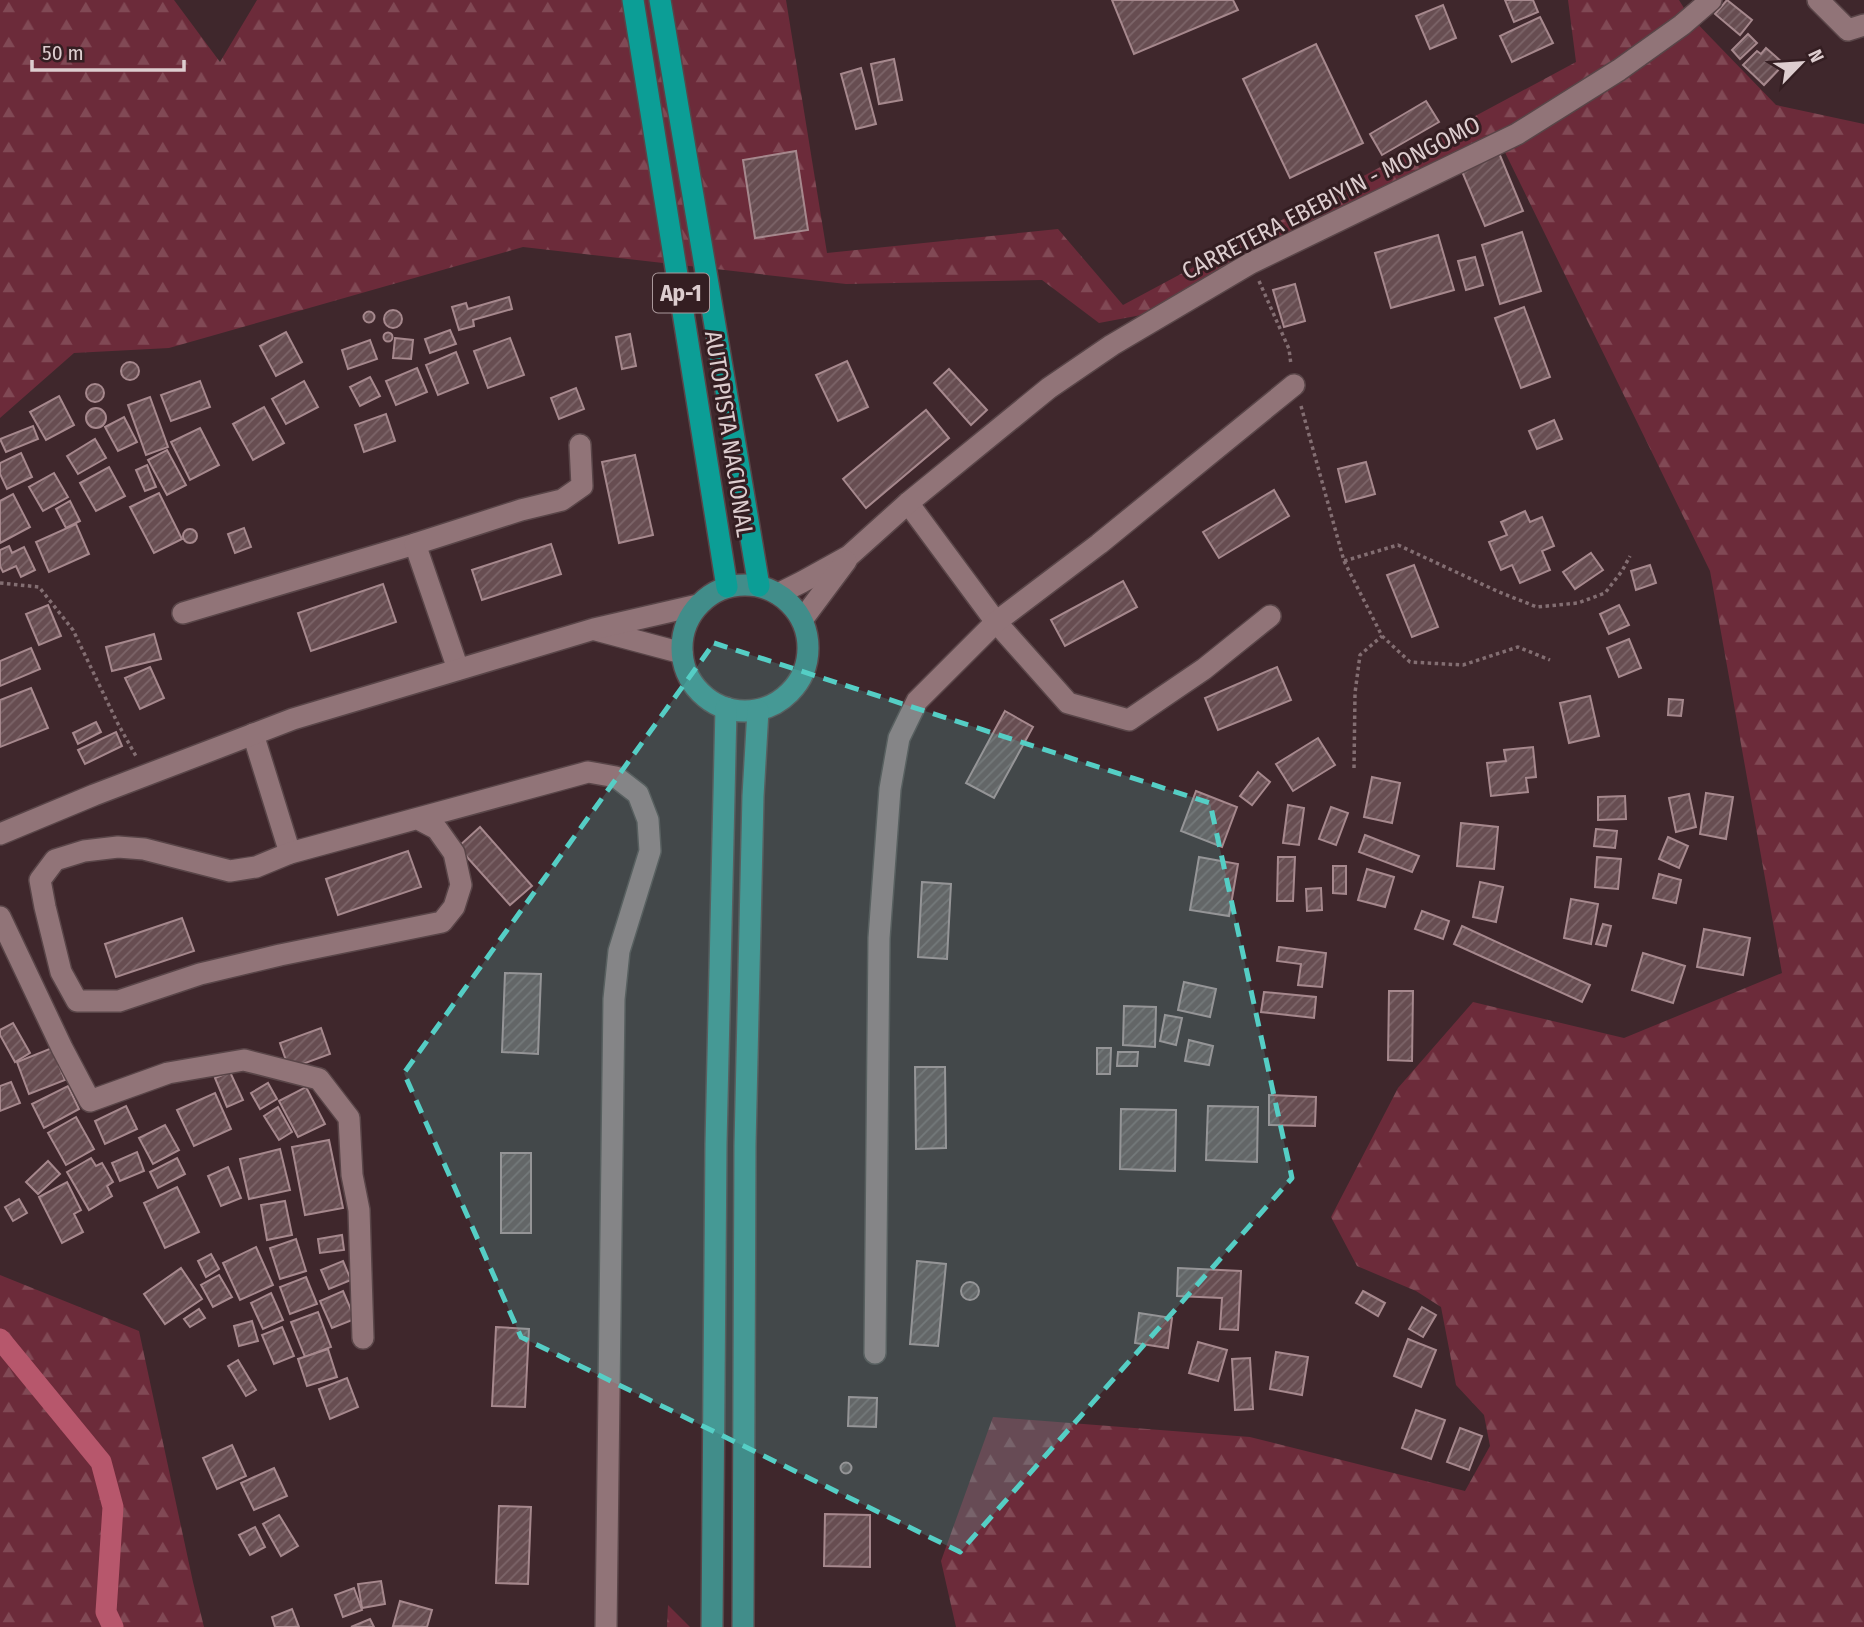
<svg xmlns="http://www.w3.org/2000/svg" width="1864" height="1627" viewBox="0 0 1864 1627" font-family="'Fira Sans Condensed',sans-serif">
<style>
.forest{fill:url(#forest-firs)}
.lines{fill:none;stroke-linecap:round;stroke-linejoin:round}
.canal{stroke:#b7576c;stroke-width:21}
.building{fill:url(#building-hatch);stroke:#a6888d;stroke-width:2}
.minor-casing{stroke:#594548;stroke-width:24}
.major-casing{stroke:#594548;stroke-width:24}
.highway-casing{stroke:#594548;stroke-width:24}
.path{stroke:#836e72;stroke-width:3.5;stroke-dasharray:3.5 3.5;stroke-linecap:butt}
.minor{stroke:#917478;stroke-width:21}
.major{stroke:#418d8a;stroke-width:21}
.highway{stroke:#0c9e96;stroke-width:21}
.marked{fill:#55cec5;fill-opacity:0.2;stroke:#55cec5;stroke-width:5;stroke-dasharray:14 9;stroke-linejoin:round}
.labels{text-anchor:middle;stroke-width:6;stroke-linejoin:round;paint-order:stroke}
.shield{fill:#341e22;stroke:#aa989b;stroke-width:2}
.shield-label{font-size:23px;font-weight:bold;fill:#ddcdcf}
.street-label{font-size:24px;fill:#ddcdcf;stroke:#341e22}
</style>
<defs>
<pattern id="forest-firs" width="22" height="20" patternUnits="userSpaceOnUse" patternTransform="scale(1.75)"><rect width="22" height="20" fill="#6c2b3a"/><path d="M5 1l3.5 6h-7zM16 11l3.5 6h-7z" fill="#814955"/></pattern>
<pattern id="building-hatch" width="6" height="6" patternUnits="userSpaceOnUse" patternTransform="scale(1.75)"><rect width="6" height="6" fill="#674d51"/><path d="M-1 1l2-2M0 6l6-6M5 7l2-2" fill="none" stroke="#7c6569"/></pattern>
</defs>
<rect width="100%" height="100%" fill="#3f272c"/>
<g class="forest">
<polygon points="0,0 174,0 220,62 257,0 786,0 827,253 1058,229 1123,305 1576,62 1568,0 1679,0 1687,13 1776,105 1864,124 1864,1627 956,1627 941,1561 993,1417 1250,1437 1465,1491 1490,1446 1484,1415 1456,1385 1441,1307 1416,1291 1357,1266 1331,1217 1398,1088 1473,1002 1624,1038 1782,973 1710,571 1495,132 1173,309 1099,323 1042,280 846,284 523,247 169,348 74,353 0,418"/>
<polygon points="0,1275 139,1331 193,1582 204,1627 0,1627"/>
<polygon points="668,1605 690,1627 667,1627"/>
</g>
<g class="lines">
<polyline class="canal" points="0,1339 101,1462 113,1507 106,1612 113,1627"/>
</g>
<g class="building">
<polygon points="1112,0 1233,0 1238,10 1134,54"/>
<polygon points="1505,0 1533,0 1538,12 1514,22"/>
<polygon points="1727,0 1752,20 1740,35 1715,14"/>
<polygon points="1443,5 1456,38 1430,49 1416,16"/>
<polygon points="1540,17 1553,43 1512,62 1500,36"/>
<polygon points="1748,34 1757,43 1740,59 1732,50"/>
<polygon points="1316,44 1363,143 1290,178 1243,79"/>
<polygon points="1766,48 1784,64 1764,85 1743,65 1757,51 1761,54"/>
<polygon points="894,59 902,100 879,104 871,64"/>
<polygon points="861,68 876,124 856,129 841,74"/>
<polygon points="1426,101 1439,122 1382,155 1370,134"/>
<polygon points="796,151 808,230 755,238 743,160"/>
<polygon points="1499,153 1523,211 1485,226 1461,169"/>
<polygon points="1522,232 1541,291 1500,304 1482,245"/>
<polygon points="1438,235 1454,290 1391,308 1375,253"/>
<polygon points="1475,257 1483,285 1466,290 1458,261"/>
<polygon points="1295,284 1305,321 1284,327 1273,290"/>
<polygon points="509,297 512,309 473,320 474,326 459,330 452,307 466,303 468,309"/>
<polygon points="1524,307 1550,377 1521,388 1495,318"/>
<circle cx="393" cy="319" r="9"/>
<circle cx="369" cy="317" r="5.5"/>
<polygon points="450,330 456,344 430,353 425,339"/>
<polygon points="286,332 302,362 276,376 260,346"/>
<circle cx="388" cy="337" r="4.5"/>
<polygon points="630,334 636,366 622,369 616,337"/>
<polygon points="395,338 413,340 411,359 393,358"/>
<polygon points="510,338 524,375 488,388 474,351"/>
<polygon points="370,340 377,359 348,369 342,350"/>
<polygon points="456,352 468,383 438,395 426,365"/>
<polygon points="847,361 868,407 838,421 816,375"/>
<circle cx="130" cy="371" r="9"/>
<polygon points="417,368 427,392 396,405 386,381"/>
<polygon points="949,369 987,410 971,425 934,383"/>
<polygon points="370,377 380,396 360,406 350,387"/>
<polygon points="200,381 210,407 171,421 161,395"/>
<polygon points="304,381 318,407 286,424 272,399"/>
<circle cx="95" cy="393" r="9"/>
<polygon points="576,388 584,409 559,419 551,398"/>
<polygon points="59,396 74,425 46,440 30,412"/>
<polygon points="150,397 168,447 146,455 128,405"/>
<polygon points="264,407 284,443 253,460 233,424"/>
<circle cx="96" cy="418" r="10"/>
<polygon points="926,410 949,438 866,508 843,479"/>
<polygon points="386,414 395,441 364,452 355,425"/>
<polygon points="124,417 137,442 118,451 105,427"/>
<polygon points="1554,420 1562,439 1537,449 1529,431"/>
<polygon points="33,426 38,439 6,452 0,439"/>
<polygon points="200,428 219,465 190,480 171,442"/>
<polygon points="95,439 106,458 78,474 67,456"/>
<polygon points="167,450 186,485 167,495 148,460"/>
<polygon points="21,453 32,477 7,489 0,474 0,463"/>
<polygon points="635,455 653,535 619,543 602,462"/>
<polygon points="1366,462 1375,494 1346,502 1338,469"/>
<polygon points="147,465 156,487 145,491 136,470"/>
<polygon points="109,467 125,496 96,511 80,483"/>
<polygon points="54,473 68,497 43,511 29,487"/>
<polygon points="1274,490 1289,516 1219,558 1203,532"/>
<polygon points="159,493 182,539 154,553 130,507"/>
<polygon points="13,494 30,527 0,543 0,501"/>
<polygon points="70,501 80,521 66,528 56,509"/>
<polygon points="1525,511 1530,522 1542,517 1554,546 1542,551 1550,570 1520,583 1512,565 1501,570 1489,542 1507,535 1501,522"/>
<polygon points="76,524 89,554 49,572 36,542"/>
<polygon points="244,528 251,547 235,553 228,534"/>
<circle cx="190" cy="536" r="7"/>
<polygon points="551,544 561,574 482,600 472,570"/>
<polygon points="9,546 12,553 24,547 35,570 21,577 16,566 3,572 0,566 0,550"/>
<polygon points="1591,553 1603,570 1575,589 1563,572"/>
<polygon points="1414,565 1438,627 1412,637 1387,575"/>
<polygon points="1650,565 1656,583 1636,590 1631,571"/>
<polygon points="1123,581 1137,607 1065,646 1051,620"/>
<polygon points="383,584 396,622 311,651 298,613"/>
<polygon points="48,605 61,636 39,645 26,614"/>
<polygon points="1619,605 1629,625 1609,634 1600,614"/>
<polygon points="154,634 161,659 112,671 106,647"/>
<polygon points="1629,639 1641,668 1619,677 1607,648"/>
<polygon points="31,648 40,669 0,686 0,661"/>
<polygon points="150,667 164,698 140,709 125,678"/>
<polygon points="1277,667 1291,700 1218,730 1205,698"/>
<polygon points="31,688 48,728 0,747 0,700"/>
<polygon points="1590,696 1599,736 1569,743 1560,703"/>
<polygon points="1669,699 1683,700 1681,716 1668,715"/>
<polygon points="1005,711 1033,727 994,798 966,783"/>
<polygon points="96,722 101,732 78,744 73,733"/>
<polygon points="116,732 122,746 85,764 78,750"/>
<polygon points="1318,738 1335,765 1293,791 1276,764"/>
<polygon points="1533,747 1536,777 1526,778 1528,792 1491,796 1487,763 1506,761 1504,750"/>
<polygon points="1258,772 1270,782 1252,805 1240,796"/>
<polygon points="1372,777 1400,783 1392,823 1364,817"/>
<polygon points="1196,791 1237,807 1222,847 1181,831"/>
<polygon points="1706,793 1733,797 1726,839 1700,834"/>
<polygon points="1689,794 1696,827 1676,832 1669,798"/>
<polygon points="1625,796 1626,819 1598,820 1598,797"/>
<polygon points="1288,805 1304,808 1299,845 1283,843"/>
<polygon points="1331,807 1348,813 1336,845 1319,839"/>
<polygon points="1461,823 1498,827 1494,869 1457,866"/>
<polygon points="480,827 532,886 510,905 458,847"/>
<polygon points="1596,829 1617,831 1615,848 1594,846"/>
<polygon points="1365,835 1419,856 1412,872 1359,852"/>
<polygon points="1668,837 1688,846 1679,868 1659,859"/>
<polygon points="408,851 421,887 338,915 326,879"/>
<polygon points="1199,857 1238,864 1229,916 1190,910"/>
<polygon points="1278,857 1295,857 1293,901 1277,901"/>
<polygon points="1597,857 1621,859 1618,889 1595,887"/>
<polygon points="1333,866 1346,866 1346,894 1333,893"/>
<polygon points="1367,869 1394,877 1385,907 1358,900"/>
<polygon points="1659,874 1681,880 1676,903 1653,898"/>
<polygon points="922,882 951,884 947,959 918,957"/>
<polygon points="1480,882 1503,887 1496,922 1473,917"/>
<polygon points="1321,888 1322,910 1307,911 1306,889"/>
<polygon points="1571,899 1598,904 1591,944 1564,938"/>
<polygon points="1422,911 1449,921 1443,939 1415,929"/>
<polygon points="182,918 194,951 116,977 105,944"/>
<polygon points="1603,924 1611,926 1606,946 1596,944"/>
<polygon points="1462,926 1590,985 1582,1002 1454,944"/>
<polygon points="1704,929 1750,938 1743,975 1697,967"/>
<polygon points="1279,947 1326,953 1322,987 1298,985 1301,964 1277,961"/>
<polygon points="1643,953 1685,966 1673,1003 1632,990"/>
<polygon points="505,973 541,974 538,1054 502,1052"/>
<polygon points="1184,982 1216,989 1210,1017 1178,1010"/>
<polygon points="1389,991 1413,991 1412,1061 1388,1060"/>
<polygon points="1264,992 1316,997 1314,1018 1261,1012"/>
<polygon points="1124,1006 1156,1007 1155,1047 1123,1045"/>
<polygon points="1165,1015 1182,1018 1176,1045 1160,1041"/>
<polygon points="13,1023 30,1053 15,1062 0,1035 0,1030"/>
<polygon points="321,1028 330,1054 289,1069 280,1043"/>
<polygon points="1189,1040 1213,1046 1209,1065 1185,1061"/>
<polygon points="52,1048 65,1080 29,1094 17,1062"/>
<polygon points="1097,1048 1111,1048 1110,1074 1097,1074"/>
<polygon points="1118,1052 1138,1052 1137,1066 1117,1066"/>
<polygon points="915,1067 945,1067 946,1148 916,1149"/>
<polygon points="230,1072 243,1100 227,1107 215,1078"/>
<polygon points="11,1082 20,1103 0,1111 0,1086"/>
<polygon points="268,1083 277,1099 260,1109 251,1093"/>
<polygon points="68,1086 79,1109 44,1128 32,1104"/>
<polygon points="306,1087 325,1124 298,1137 279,1101"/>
<polygon points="215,1093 231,1129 194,1146 177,1110"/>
<polygon points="1269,1095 1316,1097 1315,1126 1269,1125"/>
<polygon points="126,1106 137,1129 105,1144 95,1121"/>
<polygon points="1208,1106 1258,1107 1257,1162 1206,1160"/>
<polygon points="278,1107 292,1132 279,1140 264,1116"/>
<polygon points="1121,1109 1176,1110 1175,1171 1120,1169"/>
<polygon points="76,1117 94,1149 66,1165 48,1133"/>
<polygon points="165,1125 179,1150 153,1164 139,1138"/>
<polygon points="329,1140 343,1208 305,1215 292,1147"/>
<polygon points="280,1149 290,1190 249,1199 240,1159"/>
<polygon points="137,1152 144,1171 120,1181 112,1163"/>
<rect x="501" y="1153" width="30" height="80"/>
<polygon points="91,1158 96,1166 102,1163 113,1182 107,1186 112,1196 89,1210 67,1172"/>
<polygon points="177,1158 185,1174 158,1188 150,1172"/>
<polygon points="48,1161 60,1174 38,1194 26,1182"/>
<polygon points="228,1167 241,1198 221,1206 208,1176"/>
<polygon points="67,1182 81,1210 74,1214 83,1232 62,1243 39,1197"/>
<polygon points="177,1187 199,1232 165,1248 144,1203"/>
<polygon points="19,1199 27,1213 13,1221 5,1207"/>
<polygon points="285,1201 292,1235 267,1240 261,1205"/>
<polygon points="342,1235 344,1250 320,1253 318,1239"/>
<polygon points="296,1239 306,1271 280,1279 270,1248"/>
<polygon points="256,1247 273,1285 240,1300 223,1263"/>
<polygon points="211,1254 219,1269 206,1277 198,1261"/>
<polygon points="343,1261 351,1280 329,1289 321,1270"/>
<polygon points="917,1261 946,1264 938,1346 910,1344"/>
<polygon points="181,1268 202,1299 165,1324 144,1294"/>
<polygon points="1178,1268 1241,1271 1238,1330 1220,1329 1222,1298 1177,1296"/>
<polygon points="219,1275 232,1297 213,1307 201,1285"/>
<polygon points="306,1277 317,1304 290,1314 280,1287"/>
<circle cx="970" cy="1291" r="9"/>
<polygon points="343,1291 355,1319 332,1328 320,1301"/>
<polygon points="1363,1291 1385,1303 1378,1316 1356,1303"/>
<polygon points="271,1293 283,1320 263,1329 251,1303"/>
<polygon points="1422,1307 1436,1315 1423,1337 1409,1329"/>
<polygon points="199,1309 205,1318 190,1327 184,1319"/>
<polygon points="318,1312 331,1347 305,1357 291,1322"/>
<polygon points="1139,1313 1172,1318 1168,1348 1135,1343"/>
<polygon points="252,1321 258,1341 239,1346 234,1326"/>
<polygon points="282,1327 294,1356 274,1364 262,1335"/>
<polygon points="496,1327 529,1329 525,1407 492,1406"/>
<polygon points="1408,1339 1436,1350 1421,1387 1394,1376"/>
<polygon points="1198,1342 1227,1350 1218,1381 1189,1373"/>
<polygon points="328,1349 337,1377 307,1386 298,1359"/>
<polygon points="1276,1352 1308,1357 1302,1395 1270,1389"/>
<polygon points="1250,1358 1253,1409 1235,1410 1232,1359"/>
<polygon points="238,1360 256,1390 246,1396 228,1366"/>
<polygon points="347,1378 358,1407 330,1419 319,1389"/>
<polygon points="849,1397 877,1398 876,1427 848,1426"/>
<polygon points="1416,1410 1445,1420 1431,1459 1402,1448"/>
<polygon points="1460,1428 1482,1436 1469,1470 1447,1462"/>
<polygon points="232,1445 246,1476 217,1489 203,1458"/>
<circle cx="846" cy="1468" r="5.5"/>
<polygon points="274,1468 287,1496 254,1510 241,1483"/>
<polygon points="499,1506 531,1507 528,1584 496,1583"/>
<polygon points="825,1514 870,1515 870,1567 824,1566"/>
<polygon points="279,1515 298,1546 281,1556 263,1524"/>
<polygon points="255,1527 265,1547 250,1555 239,1535"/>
<polygon points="381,1581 385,1604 362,1608 358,1584"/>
<polygon points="354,1588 362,1610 343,1617 335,1595"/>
<polygon points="400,1601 432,1610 427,1627 393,1626"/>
<polygon points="292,1609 299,1627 275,1627 272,1617"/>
<polygon points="370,1619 374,1627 351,1627"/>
</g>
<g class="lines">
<g class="minor-casing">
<g id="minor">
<polyline points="1818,0 1848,30 1864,25"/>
<polyline points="908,503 996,622 1068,703 1129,720 1204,669 1270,616"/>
<polyline points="778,594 802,582 849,556 908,503 1049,388 1112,345 1251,263 1517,134 1619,70 1682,25 1711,0"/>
<polyline points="183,613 415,544"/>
<polyline points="802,620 846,561"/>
<polyline points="596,630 682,653"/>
<polyline points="458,669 415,544 521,510 562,500 582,486 580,445"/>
<polyline points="253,734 290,853"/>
<polyline points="418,819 437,829 454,853 461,885 454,907 442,922 280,955 200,974 119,1001 77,1001 61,972 45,907 40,880 55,860 84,851 118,847 144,849 230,871 256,867 290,853 588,772 616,777 638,794 648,820 650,851 619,951 614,999 606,1627"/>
<polyline points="0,834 94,795 293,719 594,629 698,605"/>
<polyline points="0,917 62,1048 90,1101 168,1073 244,1060 319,1079 349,1118 352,1175 359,1210 363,1338"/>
<polyline points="875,1353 879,938 890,789 899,738 917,701 996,622 1099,544 1294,385"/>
</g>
</g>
<g class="major-casing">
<g id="major">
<circle cx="745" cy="648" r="63"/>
<polyline points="712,1627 716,1144 726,708"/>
<polyline points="743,1627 745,1145 753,796 758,710"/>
</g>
</g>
<g class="highway-casing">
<g id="highway">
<polyline points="633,0 727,587"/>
<polyline points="660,0 759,586"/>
</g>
</g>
<g class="path">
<polyline points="1259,281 1289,349 1291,365"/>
<polyline points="1301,406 1344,561 1398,545 1499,592 1537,607 1578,603 1605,593 1622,571 1630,556"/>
<polyline points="1344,561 1382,636 1410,662 1463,665 1518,647 1550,660"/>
<polyline points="0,583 39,587 73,630 117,722 137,758"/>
<polyline points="1354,768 1355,693 1360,655 1382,636"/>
</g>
<use href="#minor" class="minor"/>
<use href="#major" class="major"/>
<use href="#highway" class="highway"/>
</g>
<path class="marked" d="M714 643 1210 803 1292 1178 960 1552 521 1337 404 1073Z"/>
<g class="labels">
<rect class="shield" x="653" y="273.5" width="56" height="39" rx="5"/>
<g class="shield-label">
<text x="681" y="301">Ap-1</text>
</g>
<g class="street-label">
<text transform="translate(1331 198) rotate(-27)" y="8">CARRETERA EBEBIYIN - MONGOMO</text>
<text transform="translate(729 434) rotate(81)" y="8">AUTOPISTA NACIONAL</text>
</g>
</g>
<g transform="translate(1801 63) rotate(65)" stroke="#341e22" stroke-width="5" paint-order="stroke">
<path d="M0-5L12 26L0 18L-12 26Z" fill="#ddcdcf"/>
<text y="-10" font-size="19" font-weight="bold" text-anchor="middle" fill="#ddcdcf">N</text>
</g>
<path d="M32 60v10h152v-10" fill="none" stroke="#ddcdcf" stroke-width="3.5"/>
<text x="42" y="60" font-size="21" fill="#ddcdcf" stroke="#341e22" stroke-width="5" paint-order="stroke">50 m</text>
</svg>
